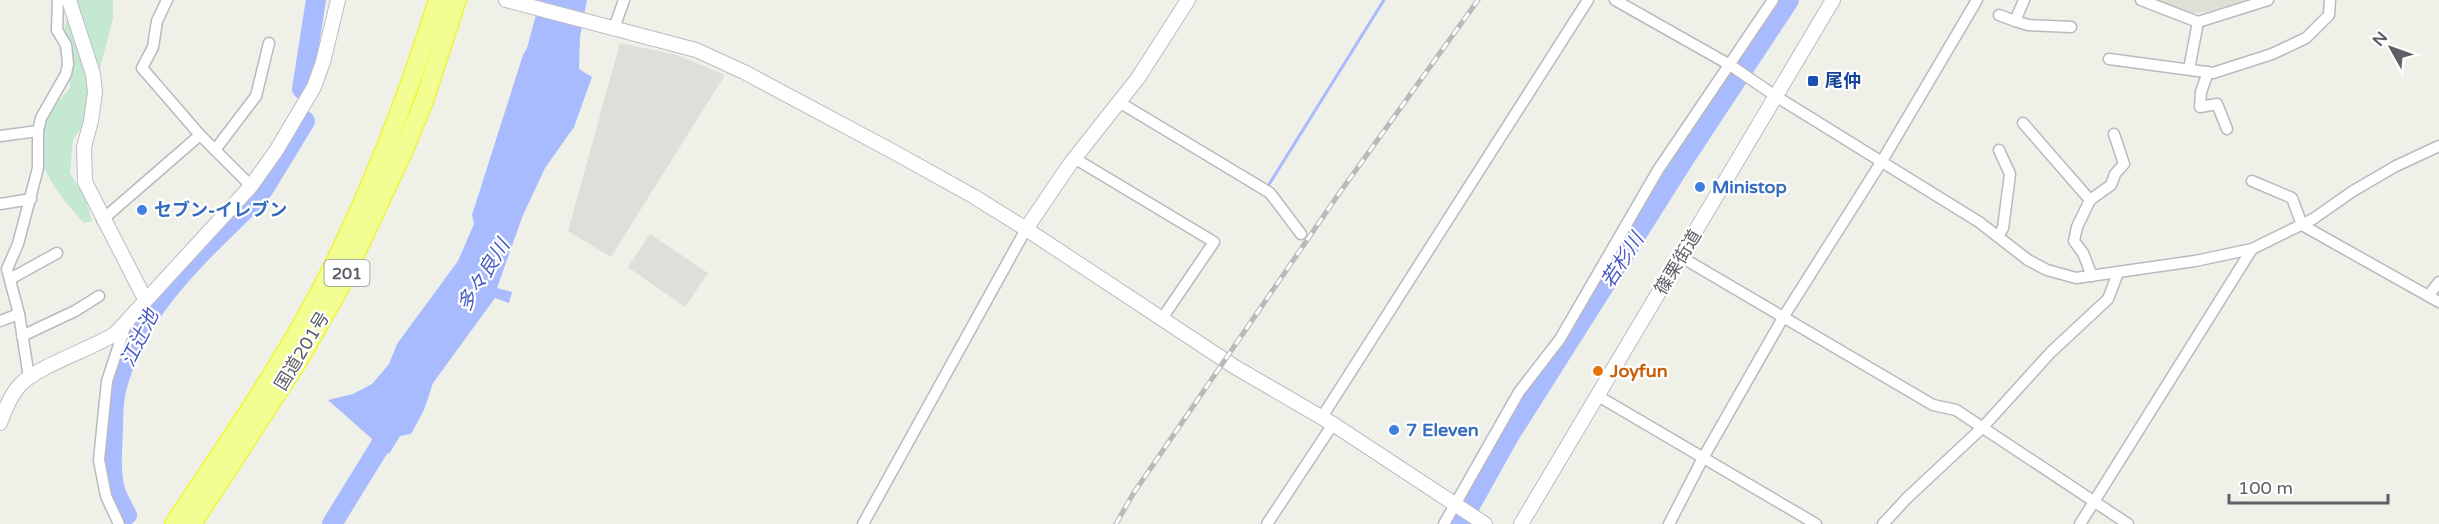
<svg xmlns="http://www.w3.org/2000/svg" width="2439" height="524" viewBox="0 0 2439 524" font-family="'Varela Round','Noto Sans JP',sans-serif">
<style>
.industrial{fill:#dfdfd9}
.education{fill:#dfe0d5}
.green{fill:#c4e8d1}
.water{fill:#a8bbff}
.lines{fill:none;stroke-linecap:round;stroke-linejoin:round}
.stream{stroke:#a8bbff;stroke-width:3}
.river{stroke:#a8bbff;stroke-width:20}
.street-casing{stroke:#b9b9c0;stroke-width:13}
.secondary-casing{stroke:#bcbcc4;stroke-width:16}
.highway-casing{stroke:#edf700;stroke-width:20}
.street{stroke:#fff;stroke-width:10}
.secondary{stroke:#fff;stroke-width:14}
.highway{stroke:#f2fd92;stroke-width:18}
.rail-casing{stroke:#b9b9ba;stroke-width:5}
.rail{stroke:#fff;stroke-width:3;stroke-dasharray:9;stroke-linecap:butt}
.transit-dot{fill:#1a4fb4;stroke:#fff;stroke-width:2}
.shop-dot{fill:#3f7fe0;stroke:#fff;stroke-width:2}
.food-dot{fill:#e8710a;stroke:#fff;stroke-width:2}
.labels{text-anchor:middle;stroke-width:4.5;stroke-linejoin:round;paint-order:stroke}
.shield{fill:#fff;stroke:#8e8f95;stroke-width:1.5}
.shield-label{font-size:16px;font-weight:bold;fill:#5e5f67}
.transit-label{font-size:18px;font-weight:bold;fill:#164399;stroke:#fff;text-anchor:start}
.shop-label{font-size:18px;font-weight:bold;fill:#366cbe;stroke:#fff;text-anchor:start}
.street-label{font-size:18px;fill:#5e5f67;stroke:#fff}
.food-label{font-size:18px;font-weight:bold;fill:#c56008;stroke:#fff;text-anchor:start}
.water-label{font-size:20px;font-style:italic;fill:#4959c5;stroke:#fff}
</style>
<rect width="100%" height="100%" fill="#eff0e7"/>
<g class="industrial">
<polygon points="620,43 677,55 725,75 611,257 568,231"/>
<polygon points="650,234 708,273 685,307 628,267"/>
</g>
<polygon class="education" points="2157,0 2247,0 2206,12 2192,13"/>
<path class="green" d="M71 0H113V18L87 118 73 140 70 173 85 198 92 221 84 223C55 190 23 156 52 110 57 102 64 95 70 88L69 58 64 30Z"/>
<polygon class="water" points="540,0 587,0 580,37 579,69 592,77 574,127 545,168 523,215 497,288 512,292 509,303 495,298 433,383 424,410 411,434 400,436 389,454 328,400 353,394 372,384 389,364 397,344 458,261 474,224 472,215 523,55 527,48"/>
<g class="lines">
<polyline class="stream" points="1268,186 1384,0"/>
<g class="river">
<polyline points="302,89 316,0"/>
<polyline points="263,190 305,121"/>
<path d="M127 515C122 506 116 496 114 486 110 468 112 449 113 431 113 418 113 403 116 390 136 309 199 255 257 198"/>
<polyline points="332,524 380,446 391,421"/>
<polyline points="1460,524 1509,436 1685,158 1789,0"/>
</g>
<g class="street-casing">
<g id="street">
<polyline points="167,0 157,21 153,47 142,68 200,135 251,186"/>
<polyline points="1615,0 1730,65 1777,97 1979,222 2028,260 2047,270 2076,278 2195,261 2252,249 2313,219 2353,191 2396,166 2439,146"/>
<polyline points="2024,0 2015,21 2028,25 2071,27"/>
<polyline points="2141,0 2198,22 2268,0"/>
<polyline points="1999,15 2015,21"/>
<polyline points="614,28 624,0"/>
<polyline points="2109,59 2213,73 2272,54 2306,38 2329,15 2330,0"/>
<polyline points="2189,69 2198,22"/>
<polyline points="2208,72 2201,92 2200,107 2217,104 2227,129"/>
<polyline points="1119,102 1270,193 1301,234"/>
<polyline points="2023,123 2090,200"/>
<polyline points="0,136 38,131"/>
<polyline points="215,150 256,96 269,43"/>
<polyline points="1074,158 1214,242 1161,320"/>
<polyline points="2252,181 2292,198 2302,225 2439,302"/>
<polyline points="0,204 31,199"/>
<polyline points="102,220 200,135"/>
<polyline points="1998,236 2003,228 2010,174 1999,150"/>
<polyline points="1681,257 1933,405 1956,410 2128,524"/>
<polyline points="2092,276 2083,253 2074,241 2077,227 2090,200 2111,185 2115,174 2124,164 2114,134"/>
<polyline points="10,279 57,253"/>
<polyline points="2429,295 2439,282"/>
<polyline points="0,321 19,314"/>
<polyline points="22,336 75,311 99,296"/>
<polyline points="29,377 19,314 7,269 18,244 38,168 38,131 41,118 66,74 68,64 66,45 57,30 58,0"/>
<polyline points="1598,396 1816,524"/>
<polyline points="1322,417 1588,0"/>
<polyline points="119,524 106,496 99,460 107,381 126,324"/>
<polyline points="863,524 1026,229"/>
<polyline points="1267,524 1333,424"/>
<polyline points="1444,524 1519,392 1560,339 1658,170 1773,0"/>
<polyline points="1669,524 1703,458 1784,316 1882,161 1977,0"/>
<polyline points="1883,524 1907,498 1983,427 2051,352 2108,299 2118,273"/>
<polyline points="2080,524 2252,249"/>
</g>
</g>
<g class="secondary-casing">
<g id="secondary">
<polyline points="69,0 93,74 95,92 91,121 84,147 85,182 145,299"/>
<polyline points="506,0 696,50 744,72 892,151 973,196 1026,229 1235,367 1333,424 1485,524"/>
<polyline points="1026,229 1070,164 1138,78 1188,0"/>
<path d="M0 423C5 410 10 396 20 385 36 367 91 349 115 334L251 186 276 151 314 87 323 62 338 0"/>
<polyline points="1521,524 1833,0"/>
</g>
</g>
<g class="highway-casing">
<g id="highway">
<path d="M174 524C227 444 283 364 327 278 372 189 408 95 438 0"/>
<polyline points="192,524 300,358 340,287 404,150 424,101 457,0"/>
</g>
</g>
<use href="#street" class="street"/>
<use href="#secondary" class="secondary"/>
<use href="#highway" class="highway"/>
<g class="rail-casing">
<polyline id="rail" points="1116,524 1133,494 1338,195 1478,0"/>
</g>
<use href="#rail" class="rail"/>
</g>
<rect class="transit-dot" x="1807" y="75" width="12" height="12" rx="3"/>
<g class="shop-dot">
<circle cx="1700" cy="187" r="6"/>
<circle cx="142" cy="210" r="6"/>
<circle cx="1394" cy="430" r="6"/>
</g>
<circle class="food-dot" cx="1598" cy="371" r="6"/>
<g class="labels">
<rect class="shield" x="324.5" y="260" width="45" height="26" rx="4.5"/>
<g class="shield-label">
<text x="347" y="279">201</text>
</g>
<g class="transit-label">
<text x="1825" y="87">尾仲</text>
</g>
<g class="shop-label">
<text x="1712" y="193">Ministop</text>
<text x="154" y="216">セブン-イレブン</text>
<text x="1406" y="436">7 Eleven</text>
</g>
<g class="street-label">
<text transform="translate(1678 262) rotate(-59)" y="6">篠栗街道</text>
<text transform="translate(302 351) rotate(-59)" y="6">国道201号</text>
</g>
<g class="food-label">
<text x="1610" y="377">Joyfun</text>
</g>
<g class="water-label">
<text transform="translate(1622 260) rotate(-57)" y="7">若杉川</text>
<text transform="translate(483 275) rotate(-58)" y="7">多々良川</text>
<text transform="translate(139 338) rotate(-64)" y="7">江辻池</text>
</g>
</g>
<g transform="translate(2391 48) rotate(310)" stroke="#ffffff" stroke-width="4.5" paint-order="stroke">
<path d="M0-4.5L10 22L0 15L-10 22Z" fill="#5e5f67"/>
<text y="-9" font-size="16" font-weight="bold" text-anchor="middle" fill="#5e5f67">N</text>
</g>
<path d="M2229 494v9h159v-9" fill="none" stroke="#5e5f67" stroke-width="3"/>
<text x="2238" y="494" font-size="18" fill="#5e5f67" stroke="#ffffff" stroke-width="4.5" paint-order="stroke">100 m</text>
</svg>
